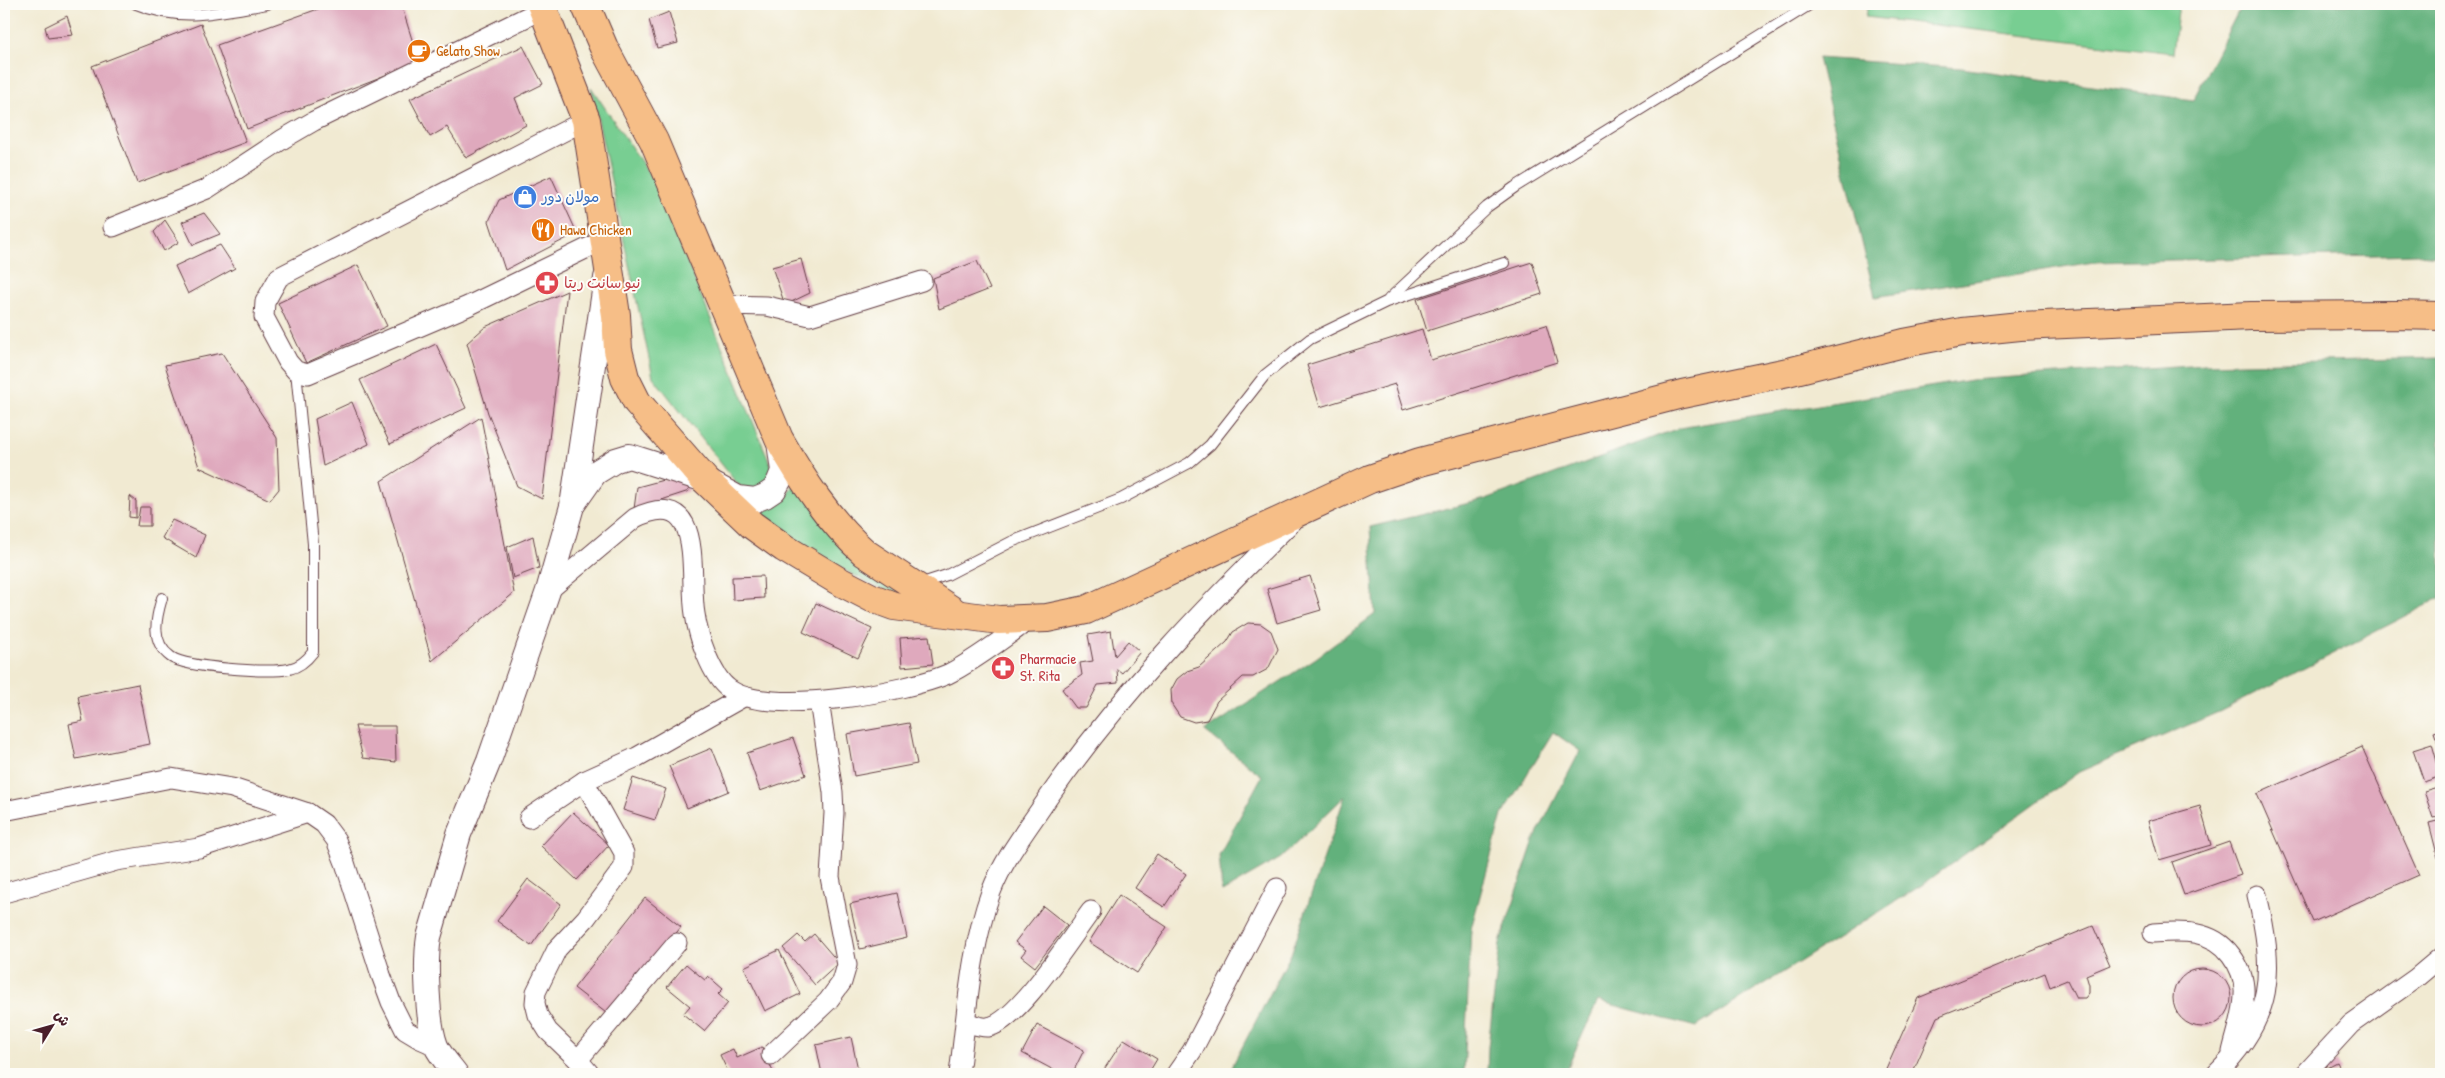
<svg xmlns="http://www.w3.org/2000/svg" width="2445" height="1078" viewBox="0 0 2445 1078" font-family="'Patrick Hand','Playpen Sans Arabic',sans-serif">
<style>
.green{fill:#78ce92;stroke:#61765e}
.forest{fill:#62b17c;stroke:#566854}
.building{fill:#dfa9bd}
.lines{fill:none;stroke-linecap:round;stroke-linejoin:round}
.service-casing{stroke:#633d44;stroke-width:12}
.minor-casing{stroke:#633d44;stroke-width:21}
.tertiary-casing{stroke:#633d44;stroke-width:26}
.trunk-casing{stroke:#633d44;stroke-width:30}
.service{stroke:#fff;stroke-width:10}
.minor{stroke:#fff;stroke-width:19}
.tertiary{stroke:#fff;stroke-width:24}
.trunk{stroke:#f6be87;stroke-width:28}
.labels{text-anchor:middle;stroke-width:4;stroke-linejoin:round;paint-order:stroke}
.food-label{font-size:15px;fill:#c56008;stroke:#fdfcf7;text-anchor:start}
.shop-label{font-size:15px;fill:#366cbe;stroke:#fdfcf7;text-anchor:start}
.health-label{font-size:15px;fill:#be3a42;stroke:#fdfcf7;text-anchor:start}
</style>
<rect width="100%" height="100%" fill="#fdfcf7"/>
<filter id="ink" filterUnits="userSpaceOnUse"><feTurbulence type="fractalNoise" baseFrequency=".02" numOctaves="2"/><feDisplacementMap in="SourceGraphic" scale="10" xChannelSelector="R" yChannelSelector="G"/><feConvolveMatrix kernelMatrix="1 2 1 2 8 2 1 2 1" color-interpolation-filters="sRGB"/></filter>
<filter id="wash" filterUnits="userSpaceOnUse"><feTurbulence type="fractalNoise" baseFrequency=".0096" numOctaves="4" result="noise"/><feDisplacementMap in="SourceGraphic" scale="20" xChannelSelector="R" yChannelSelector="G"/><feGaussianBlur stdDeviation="1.12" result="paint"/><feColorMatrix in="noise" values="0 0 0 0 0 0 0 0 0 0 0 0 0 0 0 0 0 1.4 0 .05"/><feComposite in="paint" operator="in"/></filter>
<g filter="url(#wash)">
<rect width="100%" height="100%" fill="#f1ead2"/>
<g class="green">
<polygon points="1868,4 2179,4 2173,53 1866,17"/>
<polygon points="591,87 654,181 763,446 773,470 769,482 749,490 738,485 653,377"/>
<path d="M794 485 926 605C863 586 808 550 754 511 777 509 783 505 794 485Z"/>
</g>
<g class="forest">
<polygon points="2242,4 2441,4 2441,256 2418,254 2094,262 1875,297 1818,58 1961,68 2193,100"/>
<polygon points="2441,358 2441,598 2221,711 2079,772 1922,885 1696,1027 1598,1001 1570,1062 1567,1074 1487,1074 1488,1047 1500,943 1534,840 1580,751 1553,732 1502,815 1471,929 1464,1074 1228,1074 1291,954 1345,796 1281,858 1222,892 1219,855 1262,776 1205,731 1316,658 1375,614 1370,527 1486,499 1679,428 1971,380 2204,364"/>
</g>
<g id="blocks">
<g class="building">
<polygon points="332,4 401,4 419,62 247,129 217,45"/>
<polygon points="669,12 678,43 657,48 649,20"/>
<polygon points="67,16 73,35 48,38 45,27"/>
<polygon points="201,24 246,142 137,183 92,66"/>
<polygon points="523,46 543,84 515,98 526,125 466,158 447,127 430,137 410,99"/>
<polygon points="551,176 577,233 505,270 489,221 499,200"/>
<polygon points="204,213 220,234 193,245 182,222"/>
<polygon points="165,220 179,242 164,251 154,232"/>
<polygon points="220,245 235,268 188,294 175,266"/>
<polygon points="801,259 810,293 785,305 772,267"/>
<polygon points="977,261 990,289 939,309 933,278"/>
<polygon points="1532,262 1542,294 1427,331 1417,299"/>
<polygon points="358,265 387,326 306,363 278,303"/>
<polygon points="567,291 544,481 542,499 517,486 488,413 467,343 485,327"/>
<polygon points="1546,325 1557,362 1403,410 1395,384 1320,407 1307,365 1422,329 1431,360"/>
<polygon points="436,344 466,408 390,444 360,380"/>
<polygon points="222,353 277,438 279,489 270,500 199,467 165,365"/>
<polygon points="352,402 369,444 323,466 315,419"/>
<polygon points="481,417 514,593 432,661 381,481"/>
<polygon points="671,478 686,482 689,491 634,509 637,487"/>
<polygon points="130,496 136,501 136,518 129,517"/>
<polygon points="140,507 150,507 150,526 137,526"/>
<polygon points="172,520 205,535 196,558 162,538"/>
<polygon points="533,536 539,568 513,578 507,547"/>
<polygon points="763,576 764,598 733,600 732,577"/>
<polygon points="1310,576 1321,610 1277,623 1267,589"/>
<polygon points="816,603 872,629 858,658 803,632"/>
<polygon points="1248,623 1261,624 1271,631 1278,649 1268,669 1253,677 1243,677 1217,701 1207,720 1194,722 1180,717 1172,705 1171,690 1177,679 1187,671 1199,667 1227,642 1233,632"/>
<polygon points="1111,631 1115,656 1128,641 1140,652 1122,673 1117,669 1118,683 1098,685 1086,708 1076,708 1062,689 1082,675 1080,663 1093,661 1088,635"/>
<polygon points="929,636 933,664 902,667 900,638"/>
<polygon points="138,684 150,744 76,759 69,724 83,721 78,696"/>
<polygon points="909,723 917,764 854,776 847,734"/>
<polygon points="355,726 395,726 396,762 363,758"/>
<polygon points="2441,730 2441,752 2434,732"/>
<polygon points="793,738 806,775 760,791 747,753"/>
<polygon points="2432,744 2441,776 2424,782 2413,750"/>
<polygon points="2362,747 2419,875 2313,922 2257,794"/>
<polygon points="712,748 729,791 687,808 669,766"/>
<polygon points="633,778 666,789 655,820 623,810"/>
<polygon points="2441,786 2441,816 2433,818 2424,791"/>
<polygon points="2200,806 2211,845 2159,860 2148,821"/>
<polygon points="573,812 609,845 577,880 541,846"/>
<polygon points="2441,820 2441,857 2438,858 2429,823"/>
<polygon points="2229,842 2241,875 2184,895 2172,862"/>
<polygon points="1157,854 1186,874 1164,907 1135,888"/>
<polygon points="528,879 561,904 531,946 497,921"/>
<polygon points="897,893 907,938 860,949 850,904"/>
<polygon points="1119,895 1167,927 1137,973 1089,942"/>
<polygon points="645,898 681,927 610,1016 574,988"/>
<polygon points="1043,906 1067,925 1035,967 1021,956 1026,950 1015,942"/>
<polygon points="2093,926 2110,965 2086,975 2089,985 2089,993 2085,998 2076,998 2067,980 2050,987 2045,973 1937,1017 1912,1074 1884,1074 1918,998"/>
<polygon points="814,934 839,963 815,985 783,948 798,935 805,942"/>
<polygon points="779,950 800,994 765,1011 744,967"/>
<polygon points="686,964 706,981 708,976 723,989 718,994 728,1003 704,1031 683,1014 690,1006 667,987"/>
<circle cx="2202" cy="998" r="29"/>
<polygon points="1037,1025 1084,1050 1072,1074 1061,1074 1022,1053"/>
<polygon points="851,1037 859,1074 822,1074 816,1045"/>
<polygon points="1124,1039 1157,1059 1148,1074 1101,1074"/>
<polygon points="762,1047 774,1074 729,1074 720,1055 733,1049 737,1058"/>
<polygon points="2337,1062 2341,1070 2333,1074 2314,1074"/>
</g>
</g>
</g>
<g filter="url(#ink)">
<use href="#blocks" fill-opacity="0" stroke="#633d44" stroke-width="1"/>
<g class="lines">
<g class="service-casing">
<g id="service">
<path d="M136 4C182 23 220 12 267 4"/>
<polyline points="1389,299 1487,207 1515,187 1811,4"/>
<polyline points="919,584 947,575 1011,542 1121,499 1189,463 1210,445 1265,375 1310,339 1386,302 1504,263"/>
<path d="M162 598C156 618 150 642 171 657 187 668 269 673 289 669 299 667 307 660 313 652V544L296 371"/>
</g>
</g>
<g class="minor-casing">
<g id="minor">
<polyline points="586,120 279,277 265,302 264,317 288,362 296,371 308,374 468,306 604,240"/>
<polyline points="113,227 207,189 283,139 314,121 543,9"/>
<polyline points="723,305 767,306 810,316 922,281"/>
<path d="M548 591 635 518C707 483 688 576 695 614 698 636 711 676 729 689 767 717 906 692 948 674 973 662 1007 636 1030 619"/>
<polyline points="584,781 624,853 624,867 586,918 557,949 536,992 535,1003 538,1015 548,1031 578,1060 677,943"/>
<polyline points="4,811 171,778 232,788 308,813 324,824 336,840 345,863 381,975 391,1002 405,1030 420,1039 436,1046"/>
<polyline points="529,818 584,781 637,757 743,697"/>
<polyline points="4,893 116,861 199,848 308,813"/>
<path d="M2153 933C2182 931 2212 929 2231 955 2240 967 2245 980 2244 995 2244 1013 2236 1034 2232 1052"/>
<path d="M966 1022C973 1024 981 1028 988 1027 1017 1023 1072 936 1091 911"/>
<polyline points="771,1055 828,1001 842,982 847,965 830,877 834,813 833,792 819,701"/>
<polyline points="578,1060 590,1074"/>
<path d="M959 1074C967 1014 970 950 991 892 1004 858 1028 828 1048 798 1119 696 1204 607 1293 521"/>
<polyline points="1176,1074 1192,1051 1277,888"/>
<path d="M2216 1074C2275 1017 2275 971 2257 895"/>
<polyline points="2305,1074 2351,1024 2416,978 2441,957"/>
</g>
</g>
<g class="tertiary-casing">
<g id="tertiary">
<polyline points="574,503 595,473 616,460 629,456 705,480 738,498 755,500 765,496 774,490 779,481 783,471 779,442"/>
<path d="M456 1074C450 1066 440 1055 436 1046 427 1023 425 961 429 937L459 834 489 761 548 591 572 506 606 278"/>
</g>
</g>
<g class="trunk-casing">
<g id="trunk">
<polyline points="541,4 586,120 616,315 618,350 625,378 637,402 705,480 752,525 784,548 837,580 872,598 894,606 999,620 1047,618 1086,610 1370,479 1420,462 1682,394 1788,372 1904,343 1962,332 2020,326 2251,316 2395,315 2441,316"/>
<path d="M585 4 604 48 654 141 779 439C803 481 828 520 865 553L953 611"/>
</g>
</g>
<use href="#service" class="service"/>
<use href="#minor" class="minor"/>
<use href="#tertiary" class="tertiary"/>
<use href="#trunk" class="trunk"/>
</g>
</g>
<defs>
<g id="cafe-disc" transform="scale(1.25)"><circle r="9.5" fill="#e8710a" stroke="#fdfcf7"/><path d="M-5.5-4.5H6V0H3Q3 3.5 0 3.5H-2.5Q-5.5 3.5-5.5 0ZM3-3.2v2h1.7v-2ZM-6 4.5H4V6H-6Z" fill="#fff"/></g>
<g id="shop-disc" transform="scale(1.25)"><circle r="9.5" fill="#3f7fe0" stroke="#fdfcf7"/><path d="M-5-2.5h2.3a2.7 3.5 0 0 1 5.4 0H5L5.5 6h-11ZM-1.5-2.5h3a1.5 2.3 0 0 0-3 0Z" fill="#fff"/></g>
<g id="restaurant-disc" transform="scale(1.25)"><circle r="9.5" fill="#e8710a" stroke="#fdfcf7"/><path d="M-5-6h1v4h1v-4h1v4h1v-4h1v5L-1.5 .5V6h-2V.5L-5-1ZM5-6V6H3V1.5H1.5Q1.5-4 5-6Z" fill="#fff"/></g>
<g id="pharmacy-disc" transform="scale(1.25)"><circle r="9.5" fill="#e0444e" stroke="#fdfcf7"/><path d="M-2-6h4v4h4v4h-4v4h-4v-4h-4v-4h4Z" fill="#fff"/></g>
</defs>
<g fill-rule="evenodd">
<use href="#cafe-disc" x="419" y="51"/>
<use href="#shop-disc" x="525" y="197"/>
<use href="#restaurant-disc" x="543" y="230"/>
<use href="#pharmacy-disc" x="547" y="283"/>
<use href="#pharmacy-disc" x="1003" y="668"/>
</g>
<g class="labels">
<g class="food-label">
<text x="436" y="56">Gelato Show</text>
<text x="560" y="235">Hawa Chicken</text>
</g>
<g class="shop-label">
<text x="542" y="202">مولان دور</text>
</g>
<g class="health-label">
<text x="564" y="288">نيو سانت ريتا</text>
<text x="1020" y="664">Pharmacie<tspan x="1020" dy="17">St. Rita</tspan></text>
</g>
</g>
<rect width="2445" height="1078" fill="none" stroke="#fdfcf7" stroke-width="20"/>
<g transform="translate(52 1026) rotate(53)" stroke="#fdfcf7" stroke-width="4" paint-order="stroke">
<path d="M0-4L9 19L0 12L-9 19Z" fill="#4a1f2b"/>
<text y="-8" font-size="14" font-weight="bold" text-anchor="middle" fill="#4a1f2b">ش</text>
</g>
</svg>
